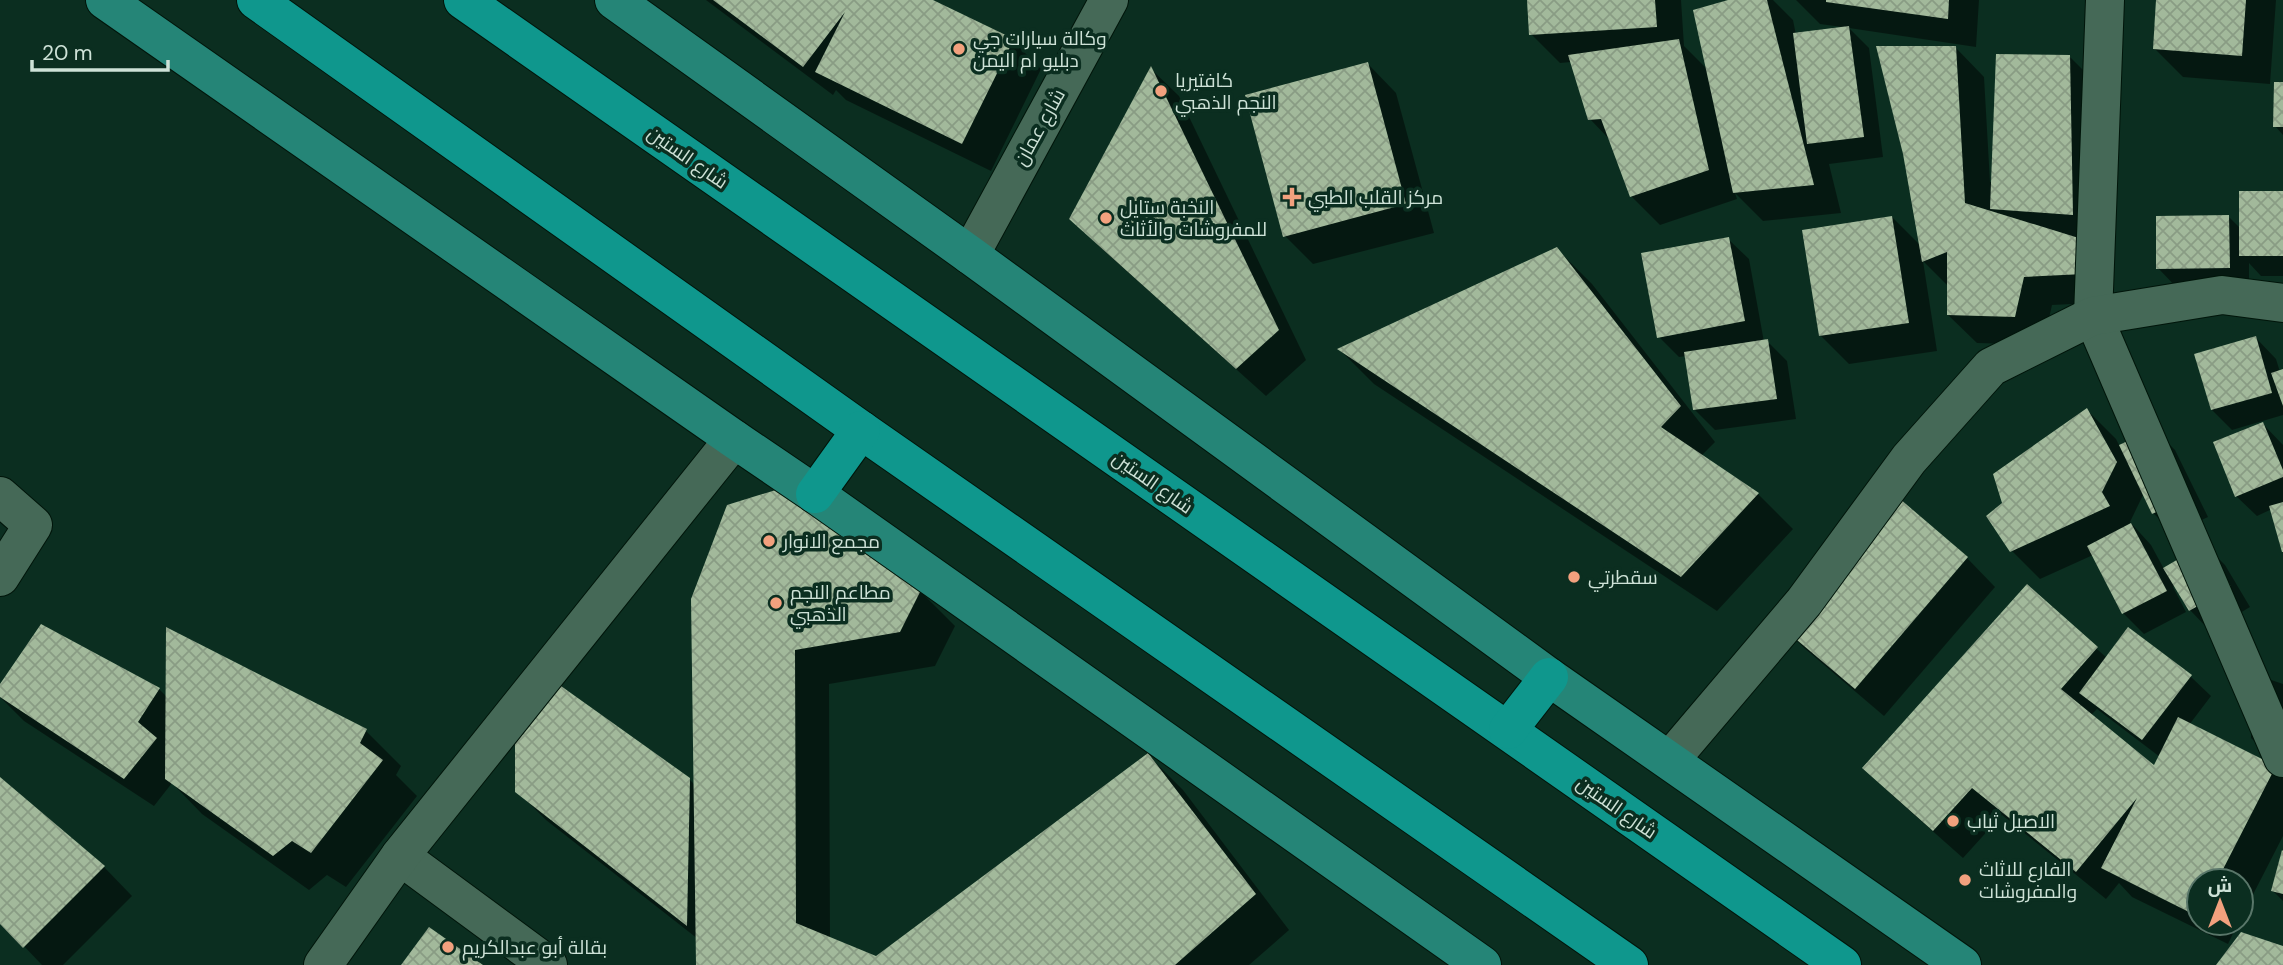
<svg xmlns="http://www.w3.org/2000/svg" width="2283" height="965" viewBox="0 0 2283 965" font-family="'DM Sans',Cairo,sans-serif">
<style>
.shadow{fill:#0007;fill-rule:evenodd}
.building{fill:url(#building-cross-hatch)}
.lines{fill:none;stroke-linecap:round;stroke-linejoin:round}
.street-casing{stroke:#00150a;stroke-width:40}
.primary-casing{stroke:#00150a;stroke-width:40}
.highway-casing{stroke:#00150a;stroke-width:40}
.street{stroke:#456957;stroke-width:38}
.primary{stroke:#258577;stroke-width:38}
.highway{stroke:#0f978d;stroke-width:38}
.poi-dot{fill:#f2a17e;stroke:#0b2e20;stroke-width:2.5}
.labels{text-anchor:middle;stroke-width:7;stroke-linejoin:round;paint-order:stroke}
.poi-label{font-size:19px;fill:#cee2d7;stroke:#0b2e20;text-anchor:start}
.street-label{font-size:19px;fill:#cee2d7;stroke:#0b2e20}
</style>
<defs>
<pattern id="building-cross-hatch" width="8" height="8" patternUnits="userSpaceOnUse" patternTransform="scale(1.75)"><rect width="8" height="8" fill="#a2b99b"/><path d="M0 0l8 8M0 8l8-8" fill="none" stroke="#899c84"/></pattern>
</defs>
<rect width="100%" height="100%" fill="#0b2e20"/>
<g class="shadow">
<polygon points="706,0 929,0 1013,41 1041,69 991,171 846,100 836,90 833,95"/>
<polygon points="1529,0 1681,0 1684,46 1708,70 1735,0 1773,0 1793,20 1796,35 1842,27 1820,24 1796,0 1979,0 1976,47 1849,28 1869,48 1883,157 1829,164 1841,213 1763,221 1735,193 1737,199 1660,225 1631,196 1610,140 1590,119 1571,62 1560,63 1531,34"/>
<polygon points="2158,0 2276,0 2270,84 2183,77 2155,49"/>
<polygon points="1956,48 1984,77 1990,182 1993,182 2069,56 2098,85 2112,302 2052,305 2043,345 1977,343 1948,315 1949,287 1923,261 1937,351 1849,364 1821,336 1892,217 1921,246"/>
<polygon points="1368,64 1396,93 1434,233 1313,264 1285,236"/>
<polygon points="1151,69 1179,96 1306,360 1266,396 1100,247 1071,218"/>
<polygon points="2283,84 2283,135 2275,126"/>
<polygon points="2283,193 2283,276 2261,276 2249,263 2249,288 2178,289 2158,268 2228,216 2241,229"/>
<polygon points="1728,239 1749,259 1764,342 1767,341 1787,361 1796,419 1715,430 1695,410 1687,356 1679,357 1659,337"/>
<polygon points="1557,249 1592,284 1715,442 1701,456 1758,494 1793,529 1717,611 1374,384 1340,350"/>
<polygon points="2256,338 2276,359 2280,372 2283,371 2283,415 2232,430 2212,410"/>
<polygon points="2087,410 2116,439 2120,447 2155,430 2175,450 2208,517 2174,533 2153,513 2144,493 2130,522 2151,545 2164,569 2205,545 2225,565 2250,607 2210,631 2190,610 2175,585 2173,587 2186,612 2144,634 2123,613 2093,555 2040,579 2012,551 2004,503"/>
<polygon points="2262,423 2283,445 2283,548 2272,509 2257,516 2236,496"/>
<polygon points="1967,558 1995,587 1884,716 1803,647 1775,619"/>
<path d="M2027 587 2107 658 2190 676 2211 696 2189 725 2283 775V836L2241 918V881H2199V923H2238L2228 944 2132 897 2119 883 2106 899 2002 815 1963 858 1893 796 1865 768ZM2097 709 2160 757 2155 768 2090 716Z"/>
<polygon points="920,591 955,626 935,666 829,684 830,939 876,958 1148,755 1183,790 1289,930 1249,965 698,965 698,939 546,820 517,791 689,779 696,786 693,600"/>
<polygon points="2251,673 2283,684 2283,762 2272,758 2251,738"/>
<polygon points="0,687 159,689 168,698 366,731 401,766 396,775 417,796 346,887 327,875 309,890 202,814 172,783 154,806 24,721 0,697"/>
<polygon points="0,778 104,867 132,896 63,965 42,965 0,921"/>
<polygon points="2283,854 2283,901 2273,891"/>
</g>
<g class="building">
<polygon points="713,0 933,0 1014,39 962,144 815,72 845,12 803,67"/>
<polygon points="1527,0 1655,0 1657,27 1529,35"/>
<polygon points="1728,0 1767,0 1814,185 1733,193 1693,10"/>
<polygon points="1826,0 1949,0 1948,19 1826,2"/>
<polygon points="2156,0 2246,0 2242,56 2153,49"/>
<polygon points="1849,26 1864,137 1807,144 1793,33"/>
<polygon points="1679,39 1709,170 1630,197 1601,119 1588,120 1568,55"/>
<polygon points="1876,46 1956,46 1965,203 2082,239 2084,274 2024,277 2015,317 1947,315 1947,252 1922,262 1903,154"/>
<polygon points="1996,54 2070,55 2073,215 1990,209"/>
<polygon points="1368,62 1406,204 1283,237 1245,95"/>
<polygon points="1151,66 1279,330 1236,369 1069,219"/>
<polygon points="2274,82 2283,82 2283,127 2273,127"/>
<rect x="2239" y="191" width="44" height="65"/>
<polygon points="2229,215 2230,268 2156,269 2156,216"/>
<polygon points="1892,216 1909,323 1819,336 1802,230"/>
<polygon points="1729,237 1745,321 1657,338 1641,253"/>
<polygon points="1557,247 1681,406 1661,427 1759,493 1681,577 1337,349"/>
<polygon points="2256,336 2272,393 2211,410 2194,354"/>
<polygon points="1768,339 1777,399 1693,410 1684,352"/>
<polygon points="2283,369 2283,406 2271,373"/>
<polygon points="2087,408 2117,462 2102,492 2110,506 2010,552 1986,516 2002,503 1993,474"/>
<polygon points="2263,422 2283,470 2283,477 2235,497 2213,442"/>
<polygon points="2156,428 2189,497 2152,514 2119,445"/>
<polygon points="792,485 921,590 900,632 795,650 796,923 876,956 1148,753 1256,894 1175,965 696,965 691,599 727,505"/>
<polygon points="1886,487 1968,557 1855,689 1772,619"/>
<polygon points="2283,502 2283,552 2282,552 2269,506"/>
<polygon points="2131,523 2167,591 2122,614 2087,546"/>
<polygon points="2206,543 2231,587 2189,611 2163,568"/>
<polygon points="2027,584 2098,647 2061,689 2154,765 2178,717 2276,766 2217,881 2199,881 2199,917 2101,868 2137,798 2076,872 1972,788 1933,831 1862,768"/>
<polygon points="41,624 160,688 138,722 157,738 124,779 0,697 0,684"/>
<polygon points="166,627 367,729 360,743 383,760 311,853 292,841 273,856 165,779"/>
<polygon points="2128,627 2192,675 2142,740 2079,693"/>
<polygon points="561,686 690,778 687,926 515,792 515,729"/>
<polygon points="0,777 105,866 23,948 0,924"/>
<polygon points="2282,850 2283,851 2283,894 2271,891"/>
<polygon points="429,927 483,965 401,965"/>
<polygon points="2241,932 2283,946 2283,965 2216,965"/>
</g>
<g class="lines">
<g class="street-casing">
<g id="street">
<polyline points="2105,0 2093,316 2283,758"/>
<polyline points="970,255 1109,0"/>
<polyline points="0,496 33,525 0,577"/>
<polyline points="1670,760 1804,602 1909,459 1991,367 2093,316 2222,295 2283,303"/>
<polyline points="400,856 548,965"/>
<polyline points="323,965 400,856 734,439"/>
</g>
</g>
<g class="primary-casing">
<g id="primary">
<polyline points="105,0 734,439 815,494 1482,965"/>
<polyline points="614,0 970,255 1549,677 1962,965"/>
</g>
</g>
<g class="highway-casing">
<g id="highway">
<polyline points="256,0 861,430 1629,965"/>
<polyline points="463,0 1842,965"/>
<polyline points="815,494 861,430"/>
<polyline points="1508,730 1549,677"/>
</g>
</g>
<use href="#street" class="street"/>
<use href="#primary" class="primary"/>
<use href="#highway" class="highway"/>
</g>
<g class="poi-dot">
<circle cx="959" cy="49" r="7"/>
<circle cx="1161" cy="91" r="7"/>
<path d="M1288.5 186.5h7v7h7v7h-7v7h-7v-7h-7v-7h7z"/>
<circle cx="1106" cy="218" r="7"/>
<circle cx="769" cy="541" r="7"/>
<circle cx="1574" cy="577" r="7"/>
<circle cx="776" cy="603" r="7"/>
<circle cx="1953" cy="821" r="7"/>
<circle cx="1965" cy="880" r="7"/>
<circle cx="448" cy="947" r="7"/>
</g>
<g class="labels">
<g class="poi-label">
<text x="973" y="45">وكالة سيارات جي<tspan x="973" dy="22">دبليو ام اليمن</tspan></text>
<text x="1175" y="87">كافتيريا<tspan x="1175" dy="22">النجم الذهبي</tspan></text>
<text x="1308" y="204">مركز القلب الطبي</text>
<text x="1120" y="214">النخبة ستايل<tspan x="1120" dy="22">للمفروشات والأثاث</tspan></text>
<text x="783" y="548">مجمع الانوار</text>
<text x="1588" y="584">سقطرتي</text>
<text x="790" y="599">مطاعم النجم<tspan x="790" dy="22">الذهبي</tspan></text>
<text x="1967" y="828">الاصيل ثياب</text>
<text x="1979" y="876">الفارع للاثاث<tspan x="1979" dy="22">والمفروشات</tspan></text>
<text x="462" y="954">بقالة أبو عبدالكريم</text>
</g>
<g class="street-label">
<text transform="translate(1039 127) rotate(-61)" y="7">شارع عمان</text>
<text transform="translate(688 157) rotate(35)" y="7">شارع الستين</text>
<text transform="translate(1153 482) rotate(35)" y="7">شارع الستين</text>
<text transform="translate(1617 807) rotate(35)" y="7">شارع الستين</text>
</g>
</g>
<g transform="translate(2220 902)"><circle r="33" fill="#0b2e20" stroke="#597669" stroke-width="2"/>
<path d="M0-5L12 26L0 18L-12 26Z" fill="#f2a17e"/>
<text y="-10" font-size="19" font-weight="bold" text-anchor="middle" fill="#cee2d7">ش</text>
</g>
<path d="M32 60v10h136v-10" fill="none" stroke="#cee2d7" stroke-width="3.5"/>
<text x="42" y="60" font-size="21" fill="#cee2d7" stroke="#0b2e20" stroke-width="5" paint-order="stroke">20 m</text>
</svg>
